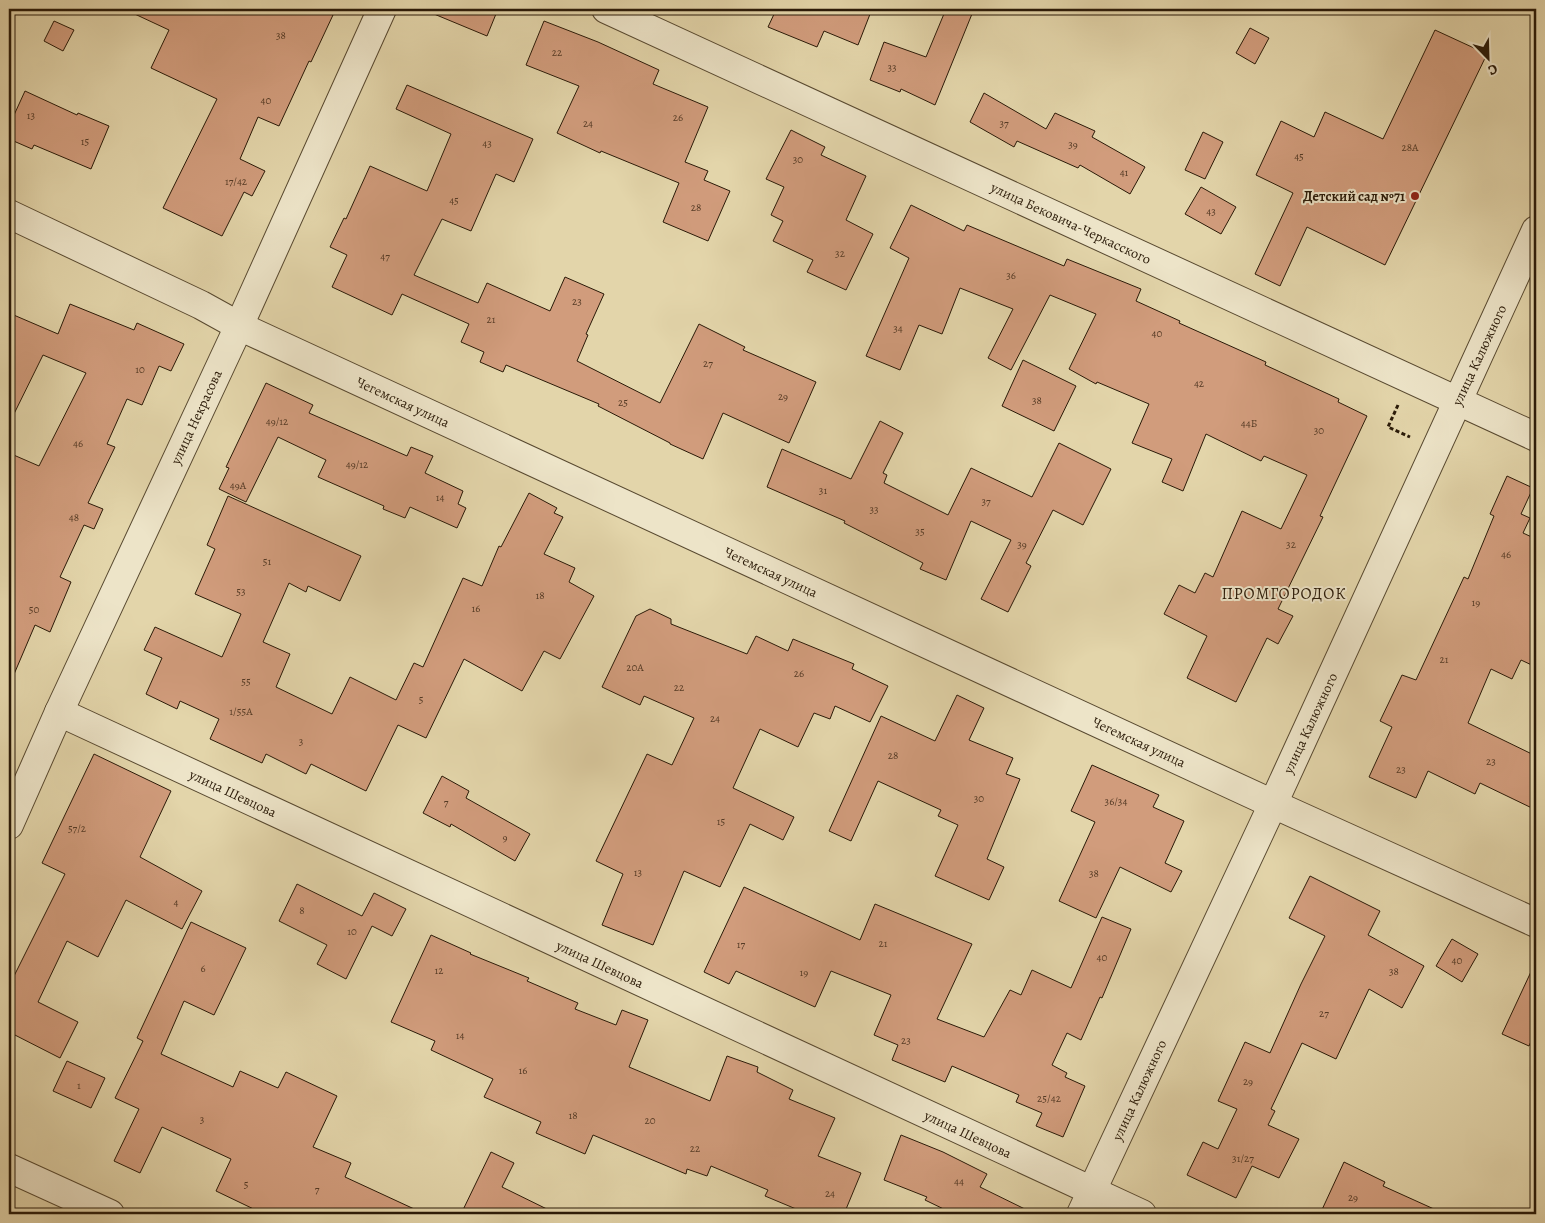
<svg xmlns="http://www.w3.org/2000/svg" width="1545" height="1223" viewBox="0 0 1545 1223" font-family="Alegreya,serif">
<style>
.building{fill:#d19c7c;stroke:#2a1a08}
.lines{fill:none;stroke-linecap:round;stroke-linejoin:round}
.minor-casing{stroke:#584930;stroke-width:30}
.tertiary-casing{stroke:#584930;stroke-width:30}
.path{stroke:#2a1a08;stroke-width:3;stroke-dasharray:4 2.5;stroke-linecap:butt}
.minor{stroke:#ede4c8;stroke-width:28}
.tertiary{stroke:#ede4c8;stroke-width:28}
.poi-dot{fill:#8f2418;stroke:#ede4c8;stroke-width:2}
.labels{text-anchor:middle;stroke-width:4;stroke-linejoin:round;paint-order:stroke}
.number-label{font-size:11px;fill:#543a25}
.poi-label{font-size:14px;font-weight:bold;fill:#2a1a08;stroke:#ede4c8;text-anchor:end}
.street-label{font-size:14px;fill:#2a1a08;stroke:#ede4c8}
.quarter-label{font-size:16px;letter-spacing:1px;fill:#2a1a08;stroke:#ede4c8}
</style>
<rect width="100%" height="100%" fill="#e3d5aa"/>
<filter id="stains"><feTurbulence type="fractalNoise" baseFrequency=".004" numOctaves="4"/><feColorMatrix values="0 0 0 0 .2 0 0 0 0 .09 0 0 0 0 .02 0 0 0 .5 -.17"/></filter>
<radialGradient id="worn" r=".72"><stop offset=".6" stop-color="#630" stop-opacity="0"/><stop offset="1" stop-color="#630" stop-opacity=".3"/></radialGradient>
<g class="building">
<polygon points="124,9 318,9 333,15 311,62 309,61 279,126 258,117 240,159 265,171 252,196 244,192 222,236 163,208 217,99 151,68 169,30"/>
<polygon points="422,9 498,9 487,36"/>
<polygon points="771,9 872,9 858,45 824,31 817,47 768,27 775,12 770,10"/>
<polygon points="946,9 974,9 935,105 901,89 900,92 870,80 884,42 926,57"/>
<polygon points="54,21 74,30 63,51 44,41"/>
<polygon points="544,21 598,42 659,70 653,84 708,107 685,162 708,171 704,180 730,191 708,241 663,222 679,183 601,151 600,153 557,133 579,86 526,65"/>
<polygon points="1250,28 1269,38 1255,64 1236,53"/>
<polygon points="1435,30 1487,54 1385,265 1307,227 1280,286 1255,274 1293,193 1256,175 1281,121 1314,137 1325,112 1383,139"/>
<polygon points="407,85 533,139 514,182 496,174 471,231 442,219 414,275 478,303 487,283 550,311 565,277 604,294 586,334 588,335 577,361 660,403 699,324 745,347 743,350 816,382 789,443 723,413 703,459 670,444 670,443 598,406 599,404 506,365 503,372 480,362 484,352 461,342 469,324 402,294 392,315 332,287 347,255 330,247 344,218 346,219 370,166 427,191 451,134 396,109"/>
<polygon points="25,91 77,115 78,113 109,126 91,169 34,145 32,149 9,139 9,126"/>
<polygon points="984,93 1046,129 1055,113 1095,131 1092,137 1145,167 1130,194 1080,165 1078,168 1017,141 1014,147 970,122"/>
<polygon points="791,130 825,147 821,155 866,176 846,220 873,234 846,290 807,272 813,260 773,241 783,221 771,215 784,187 766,179"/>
<polygon points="1203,132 1223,142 1205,179 1185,170"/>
<polygon points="1201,187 1236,207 1221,234 1185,214"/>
<polygon points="911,205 964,231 967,225 1064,266 1067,259 1141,289 1136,301 1180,321 1179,323 1266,362 1265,365 1339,399 1338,402 1367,416 1320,516 1323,517 1278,609 1293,616 1278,644 1267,638 1236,702 1187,678 1207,636 1164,614 1179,585 1195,593 1205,573 1213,577 1242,511 1281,529 1307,475 1264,456 1261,461 1206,434 1183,491 1162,482 1172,459 1132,443 1149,404 1097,382 1096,384 1069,369 1096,314 1050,295 1011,370 988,358 1013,309 960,288 942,334 919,325 900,370 866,356 909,258 890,248"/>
<polygon points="70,304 134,330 137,323 184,344 171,371 159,366 142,405 127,399 107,444 115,447 88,503 103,509 94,529 84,525 60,577 71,582 50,632 35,625 9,686 9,453 39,466 86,373 43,355 9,424 9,313 58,334"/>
<polygon points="1023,360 1076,386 1054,431 1002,406"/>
<polygon points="266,383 313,405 309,413 407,456 411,447 433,456 425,473 463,491 458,504 466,508 457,528 410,507 405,518 383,509 384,506 318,477 326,460 278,437 246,502 219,489 229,468 226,467"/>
<polygon points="880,421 903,433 883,473 887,475 884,483 948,515 971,468 1032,497 1059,443 1111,469 1083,525 1053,510 1026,563 1031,566 1008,612 981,599 1011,540 971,521 946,580 920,569 923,563 844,523 845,521 767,487 782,449 851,479"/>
<polygon points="1507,476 1533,488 1521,514 1530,518 1523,533 1536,539 1536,667 1521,660 1512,679 1491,669 1468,723 1536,756 1536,810 1480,783 1475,794 1428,771 1416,798 1369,777 1392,727 1380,721 1402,675 1416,680 1464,577 1468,579 1494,516 1490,514"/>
<polygon points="529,493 557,508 554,513 563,517 544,554 575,568 569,582 594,596 560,659 544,651 522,691 464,659 426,738 398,725 366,791 311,764 306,774 266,754 262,763 210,739 219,719 180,701 177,709 146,694 162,658 144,650 155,627 222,657 241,614 195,594 215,549 207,545 228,496 361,556 340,601 308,586 306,592 289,583 263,642 290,654 276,687 332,714 350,677 396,700 414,663 423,667 463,578 482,586 499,546 501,547"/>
<polygon points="650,609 671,619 671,624 747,654 756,636 788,651 793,639 854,664 852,669 888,686 870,722 835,706 830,719 814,713 798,747 760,729 733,788 794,817 783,840 750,824 720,887 684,871 653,945 602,925 623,874 596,861 647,754 672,765 694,718 644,696 640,705 602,687 636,616"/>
<polygon points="957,695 984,708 969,740 1013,758 1006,774 1020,779 987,859 1004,867 989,900 935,876 958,825 938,816 941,810 878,781 851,841 829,831 881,716 935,741"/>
<polygon points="94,754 171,791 140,857 202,891 182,929 126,900 98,957 67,941 38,1002 78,1022 60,1058 9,1032 9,986 65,874 42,863"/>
<polygon points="1092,765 1159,795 1153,807 1184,821 1165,863 1182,871 1171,892 1120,867 1096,918 1059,901 1095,822 1071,811"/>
<polygon points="442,776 469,791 466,798 530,834 515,861 451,824 450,827 423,813"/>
<polygon points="1310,876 1380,911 1368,935 1424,966 1402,1008 1369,989 1336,1059 1302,1043 1271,1109 1275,1111 1268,1125 1299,1139 1279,1178 1252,1166 1236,1198 1187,1175 1203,1142 1218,1149 1237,1109 1218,1101 1245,1042 1270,1053 1301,984 1325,936 1289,918"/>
<polygon points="297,884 362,916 374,893 406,909 392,936 372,926 346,979 317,964 327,945 279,921"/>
<polygon points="744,887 860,940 875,904 972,944 937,1019 984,1037 1010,990 1021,995 1032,970 1071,988 1102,917 1131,929 1102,998 1100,997 1081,1040 1067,1033 1052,1065 1067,1073 1065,1077 1085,1086 1063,1137 1036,1126 1042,1113 1016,1102 1019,1095 952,1066 945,1082 892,1060 898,1045 874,1035 891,995 831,971 815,1007 736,971 729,984 704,972"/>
<polygon points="191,922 246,948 214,1015 184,1001 161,1054 233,1087 240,1071 278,1088 286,1072 337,1096 313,1147 351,1163 345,1177 425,1214 264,1214 216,1191 231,1159 162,1127 140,1173 114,1161 139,1109 115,1098 143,1041 137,1038"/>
<polygon points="431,935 471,953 470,954 529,978 527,981 578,1003 575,1009 616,1025 622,1010 648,1020 629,1067 710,1101 727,1056 758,1067 757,1072 793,1090 789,1099 835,1118 818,1156 861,1173 844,1214 808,1214 765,1196 768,1190 711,1166 707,1176 687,1169 686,1174 593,1135 585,1154 536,1133 541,1122 484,1097 493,1079 431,1050 435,1041 391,1022"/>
<polygon points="1452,939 1478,954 1462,982 1436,966"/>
<polygon points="1536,961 1536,1030 1529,1046 1502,1034"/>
<polygon points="67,1061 105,1078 91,1108 53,1091"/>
<polygon points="901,1135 943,1152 987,1174 980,1187 1035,1214 954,1214 925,1200 927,1197 884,1180"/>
<polygon points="491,1152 514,1163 502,1187 557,1214 461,1214"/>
<polygon points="1344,1162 1385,1182 1383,1186 1445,1214 1320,1214"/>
</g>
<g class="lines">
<g class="minor-casing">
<g id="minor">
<polyline points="606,9 1536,437"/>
<polyline points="9,214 201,305 239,326 1273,804 1536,923"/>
<polyline points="59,712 1142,1214"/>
<polyline points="9,825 59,712 239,326 382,9"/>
<polyline points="9,1168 110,1214"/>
</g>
</g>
<g class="tertiary-casing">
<polyline id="tertiary" points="1081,1214 1273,804 1536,230"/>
</g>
<polyline class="path" points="1398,405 1388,427 1410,437"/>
<use href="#minor" class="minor"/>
<use href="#tertiary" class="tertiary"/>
</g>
<circle class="poi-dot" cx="1415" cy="196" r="5"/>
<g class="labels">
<g class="number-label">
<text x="281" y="39">38</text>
<text x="557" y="56">22</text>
<text x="892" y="71">33</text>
<text x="266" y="104">40</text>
<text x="31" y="119">13</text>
<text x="678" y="121">26</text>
<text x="588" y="127">24</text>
<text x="1004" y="127">37</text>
<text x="85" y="145">15</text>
<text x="487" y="147">43</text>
<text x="1073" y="148">39</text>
<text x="1410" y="151">28А</text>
<text x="1299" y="160">45</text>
<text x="798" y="163">30</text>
<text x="1124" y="176">41</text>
<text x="236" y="185">17/42</text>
<text x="454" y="204">45</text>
<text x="696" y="211">28</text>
<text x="1211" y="215">43</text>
<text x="840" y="257">32</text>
<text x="385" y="260">47</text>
<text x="1011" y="279">36</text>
<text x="577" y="305">23</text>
<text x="491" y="323">21</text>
<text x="898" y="332">34</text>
<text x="1157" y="337">40</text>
<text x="708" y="367">27</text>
<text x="140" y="373">10</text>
<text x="1199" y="387">42</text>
<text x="783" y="400">29</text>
<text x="1037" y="404">38</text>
<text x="623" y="406">25</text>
<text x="277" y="425">49/12</text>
<text x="1249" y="427">44Б</text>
<text x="1319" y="434">30</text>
<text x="78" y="447">46</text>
<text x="357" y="468">49/12</text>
<text x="238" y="489">49А</text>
<text x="823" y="494">31</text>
<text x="440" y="501">14</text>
<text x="986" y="505">37</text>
<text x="874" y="513">33</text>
<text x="74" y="521">48</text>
<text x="920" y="535">35</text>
<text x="1022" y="548">39</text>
<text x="1291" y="548">32</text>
<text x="1506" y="558">46</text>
<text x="267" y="565">51</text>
<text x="241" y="595">53</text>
<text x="540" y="599">18</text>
<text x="1476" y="606">19</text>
<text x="476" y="612">16</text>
<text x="34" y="613">50</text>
<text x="1444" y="663">21</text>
<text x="635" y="671">20А</text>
<text x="799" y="677">26</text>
<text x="246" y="685">55</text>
<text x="679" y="691">22</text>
<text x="421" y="703">5</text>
<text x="241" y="715">1/55А</text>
<text x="715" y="722">24</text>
<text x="301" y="745">3</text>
<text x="893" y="759">28</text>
<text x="1491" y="765">23</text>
<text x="1401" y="773">23</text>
<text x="979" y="802">30</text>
<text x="1116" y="805">36/34</text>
<text x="446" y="806">7</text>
<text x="721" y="825">15</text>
<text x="77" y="832">57/2</text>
<text x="505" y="841">9</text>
<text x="638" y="876">13</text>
<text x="1094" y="877">38</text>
<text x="176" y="906">4</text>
<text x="302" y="914">8</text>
<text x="352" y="935">10</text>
<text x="883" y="947">21</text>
<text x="741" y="948">17</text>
<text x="1102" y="961">40</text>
<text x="1457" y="964">40</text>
<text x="203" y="972">6</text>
<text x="439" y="974">12</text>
<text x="1394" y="975">38</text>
<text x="804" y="976">19</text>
<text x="1324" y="1017">27</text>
<text x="460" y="1039">14</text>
<text x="906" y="1044">23</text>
<text x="523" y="1074">16</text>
<text x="1248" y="1085">29</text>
<text x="79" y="1089">1</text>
<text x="1049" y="1102">25/42</text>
<text x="573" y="1119">18</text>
<text x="202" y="1123">3</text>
<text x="650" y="1124">20</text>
<text x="695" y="1152">22</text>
<text x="1243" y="1162">31/27</text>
<text x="959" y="1185">44</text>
<text x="246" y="1188">5</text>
<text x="317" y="1193">7</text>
<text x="830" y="1197">24</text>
<text x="1353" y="1201">29</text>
</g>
<g class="poi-label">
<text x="1405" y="201">Детский сад №71</text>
</g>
<g class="street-label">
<text transform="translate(1071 223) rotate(25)" y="5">улица Бековича-Черкасского</text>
<text transform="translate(1479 355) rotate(-65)" y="5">улица Калюжного</text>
<text transform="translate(403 402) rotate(25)" y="5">Чегемская улица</text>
<text transform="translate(196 417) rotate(-65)" y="5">улица Некрасова</text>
<text transform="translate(771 572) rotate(25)" y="5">Чегемская улица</text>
<text transform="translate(1310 723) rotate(-65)" y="5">улица Калюжного</text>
<text transform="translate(1139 742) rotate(25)" y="5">Чегемская улица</text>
<text transform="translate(233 793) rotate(25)" y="5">улица Шевцова</text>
<text transform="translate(600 964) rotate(25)" y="5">улица Шевцова</text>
<text transform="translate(1139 1090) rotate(-65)" y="5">улица Калюжного</text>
<text transform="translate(968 1134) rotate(25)" y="5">улица Шевцова</text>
</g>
<g class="quarter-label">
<text x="1284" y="599">ПРОМГОРОДОК</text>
</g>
</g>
<rect width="1545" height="1223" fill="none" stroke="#e3d5aa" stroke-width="30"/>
<rect x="10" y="10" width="1525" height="1203" fill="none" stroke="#2a1a08" stroke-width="2.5"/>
<rect x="15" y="15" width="1515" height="1193" fill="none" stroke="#2a1a08"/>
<g transform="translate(1488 58) rotate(157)" stroke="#ede4c8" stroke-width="4" paint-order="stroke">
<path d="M0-4L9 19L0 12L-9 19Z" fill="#2a1a08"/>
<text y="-8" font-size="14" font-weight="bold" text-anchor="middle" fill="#2a1a08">С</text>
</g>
<rect width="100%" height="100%" filter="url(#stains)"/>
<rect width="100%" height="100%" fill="url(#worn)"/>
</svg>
